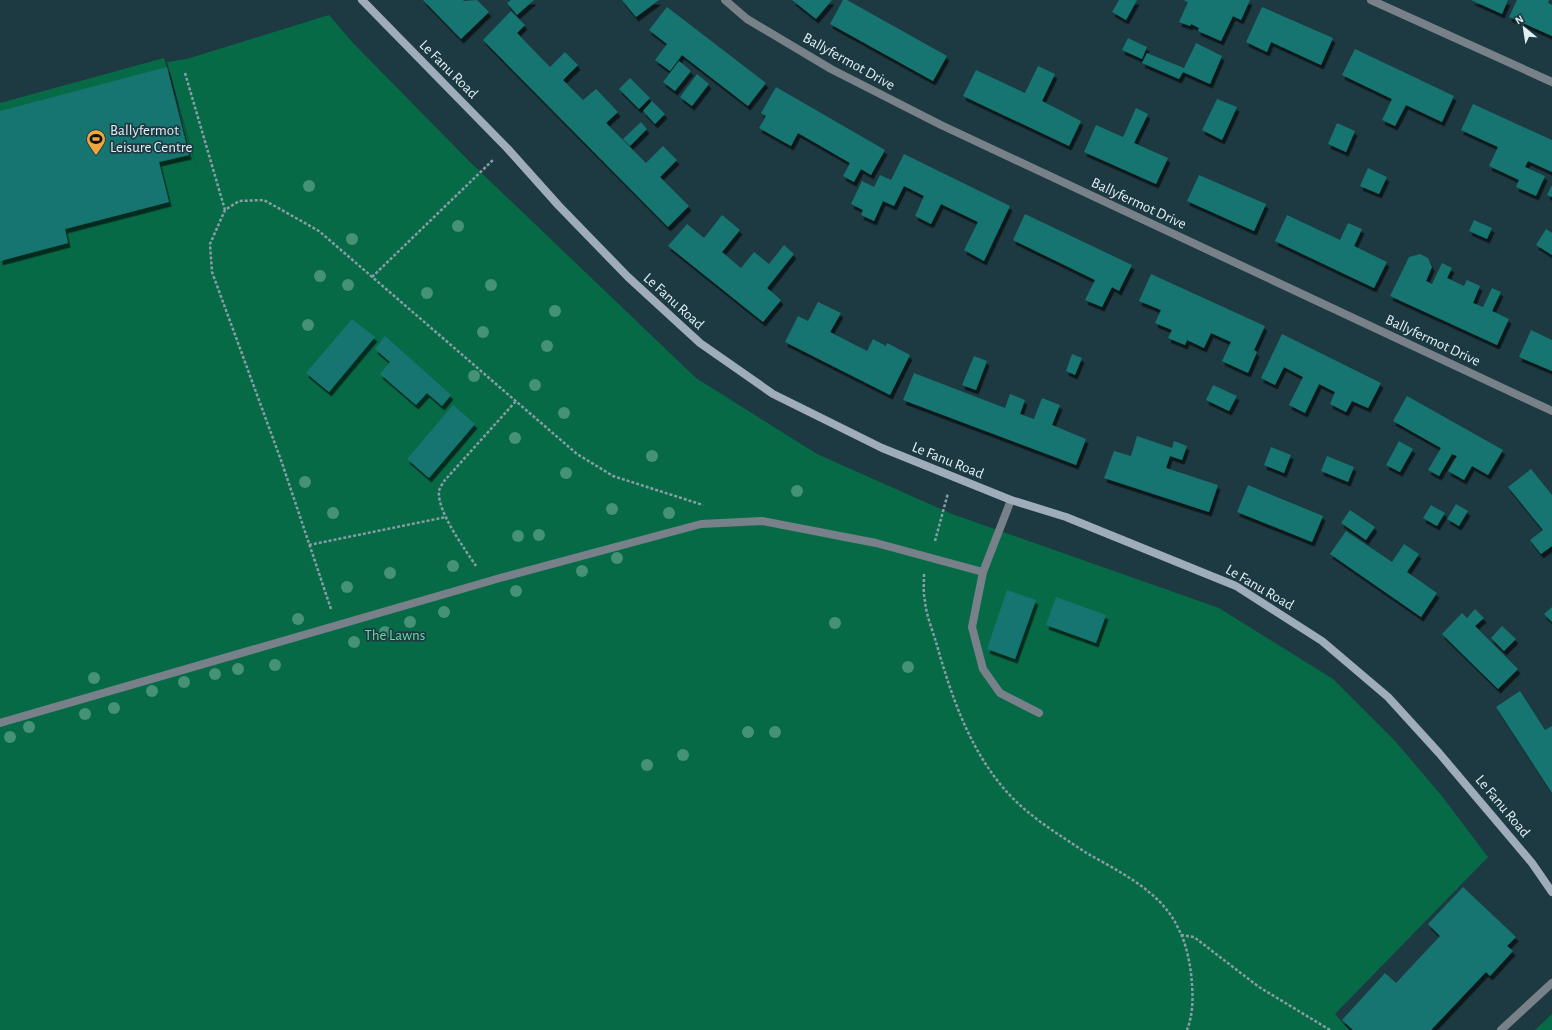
<svg xmlns="http://www.w3.org/2000/svg" width="1552" height="1030" viewBox="0 0 1552 1030" font-family="'Alegreya Sans',sans-serif">
<style>
.green{fill:#076a47}
.building{fill:#177470;filter:url(#shadow)}
.lines{fill:none;stroke-linecap:round;stroke-linejoin:round}
.path{stroke:#889da4;stroke-width:2.5;stroke-dasharray:3 2;stroke-linecap:butt}
.lane{stroke:#788189;stroke-width:8}
.street{stroke:#788189;stroke-width:8}
.secondary{stroke:#9facba;stroke-width:8}
.tree{fill:#459277}
.labels{text-anchor:middle;stroke-width:3.5;stroke-linejoin:round;paint-order:stroke}
.street-label{font-size:15px;fill:#e0f0f5;stroke:#1d3941}
.poi-label{font-size:15px;fill:#e0f0f5;stroke:#1d3941;text-anchor:start}
.park-label{font-size:15px;fill:#66daa4;stroke:#1d3941}
</style>
<defs>
<filter id="shadow"><feDropShadow dx="2.5" dy="4.5" stdDeviation="0" flood-color="#0009"/></filter>
</defs>
<rect width="100%" height="100%" fill="#1d3941"/>
<g class="green">
<polygon points="329,15 353,43 470,162 696,378 817,454 952,514 1219,608 1333,679 1396,742 1441,795 1488,857 1335,1014 1349,1030 0,1030 0,103 164,58 198,173 167,62 187,59"/>
<polygon points="1552,1014 1552,1030 1535,1030"/>
</g>
<g class="building">
<polygon points="423,0 463,0 464,1 477,0 489,12 461,39"/>
<polygon points="511,0 534,0 517,15 507,3"/>
<polygon points="622,0 659,0 636,17"/>
<polygon points="792,0 832,0 816,19"/>
<polygon points="843,0 847,0 947,56 933,81 830,24"/>
<polygon points="1119,0 1137,0 1126,20 1112,12"/>
<polygon points="1183,0 1250,0 1241,20 1233,16 1221,41 1198,31 1199,28 1191,24 1190,26 1179,22 1188,2"/>
<polygon points="1471,0 1508,0 1502,14"/>
<polygon points="1517,0 1549,0 1548,3 1552,5 1552,36 1509,17"/>
<polygon points="667,7 766,83 748,106 682,55 670,71 655,60 667,44 649,30"/>
<polygon points="1262,7 1333,38 1321,65 1271,42 1267,52 1246,42"/>
<polygon points="511,11 525,25 517,33 550,67 565,52 578,65 563,80 583,100 596,89 618,112 606,123 646,163 663,146 677,160 660,177 689,206 668,227 483,40"/>
<polygon points="1128,38 1147,47 1142,59 1122,50"/>
<polygon points="1196,43 1222,56 1210,84 1183,72 1179,79 1142,63 1147,53 1184,68"/>
<polygon points="1355,49 1454,96 1442,122 1406,105 1395,126 1382,120 1392,99 1342,75"/>
<polygon points="679,61 691,71 675,91 663,82"/>
<polygon points="1038,66 1055,74 1042,101 1081,121 1069,146 963,96 976,70 1025,93"/>
<polygon points="167,67 189,155 159,162 169,202 65,229 68,243 0,261 0,111"/>
<polygon points="697,74 709,84 692,106 680,97"/>
<polygon points="630,78 650,98 639,109 619,89"/>
<polygon points="776,87 885,150 871,175 861,169 854,182 843,176 850,163 798,133 791,146 759,128 766,116 761,113"/>
<polygon points="1217,99 1237,107 1222,140 1202,130"/>
<polygon points="652,101 665,114 655,124 643,111"/>
<polygon points="1473,104 1552,140 1552,172 1528,161 1525,167 1545,176 1536,196 1516,187 1519,180 1489,166 1498,147 1461,130"/>
<polygon points="1136,108 1148,114 1134,143 1168,158 1156,184 1084,152 1096,125 1123,137"/>
<polygon points="641,122 647,129 630,146 623,139"/>
<polygon points="1337,123 1355,131 1346,152 1328,144"/>
<polygon points="904,154 1010,206 984,261 964,250 978,222 941,204 931,224 915,216 924,196 904,186 894,206 883,201 874,221 861,215 863,210 851,204 862,181 874,187 880,175 891,180"/>
<polygon points="1368,168 1387,177 1379,194 1360,186"/>
<polygon points="1199,175 1266,204 1254,231 1187,201"/>
<polygon points="1552,185 1552,197 1547,195"/>
<polygon points="1025,214 1132,265 1119,291 1112,287 1102,307 1085,300 1095,280 1013,240"/>
<polygon points="722,215 740,230 722,252 741,268 754,252 769,264 784,245 794,254 767,288 781,300 763,322 668,246 687,224 704,238"/>
<polygon points="1287,215 1340,240 1348,223 1362,229 1354,246 1387,262 1374,288 1275,241"/>
<polygon points="1474,220 1492,228 1487,239 1469,231"/>
<polygon points="1546,229 1552,233 1552,255 1536,245"/>
<polygon points="1420,254 1428,258 1432,267 1426,281 1432,284 1442,263 1452,268 1447,278 1464,286 1467,280 1480,286 1473,303 1483,307 1492,288 1501,292 1492,311 1509,319 1497,345 1390,296 1409,257"/>
<polygon points="1151,274 1265,326 1254,350 1257,352 1248,373 1222,361 1231,342 1211,333 1204,348 1187,340 1185,345 1168,338 1172,330 1155,323 1161,310 1139,301"/>
<polygon points="818,302 841,313 830,332 867,351 873,339 886,346 887,343 910,355 890,395 785,342 798,316 808,321"/>
<polygon points="352,319 375,337 329,392 306,373"/>
<polygon points="1531,330 1552,340 1552,371 1519,357"/>
<polygon points="1282,334 1381,383 1368,408 1352,401 1346,412 1330,404 1335,392 1319,384 1305,413 1289,405 1303,377 1284,367 1275,385 1261,378"/>
<polygon points="385,336 451,395 442,406 427,393 416,405 380,374 390,362 375,349"/>
<polygon points="1072,354 1082,358 1075,375 1066,371"/>
<polygon points="974,356 987,361 976,390 962,385"/>
<polygon points="914,373 1005,408 1010,394 1025,400 1020,414 1034,419 1042,398 1060,405 1052,425 1086,439 1076,465 903,400"/>
<polygon points="1213,385 1237,396 1229,411 1206,400"/>
<polygon points="1407,396 1503,450 1488,475 1472,466 1464,480 1448,471 1457,456 1452,454 1439,476 1428,470 1441,448 1393,421"/>
<polygon points="453,405 475,424 429,478 407,459"/>
<polygon points="1137,436 1172,448 1174,441 1187,446 1182,460 1170,456 1166,468 1218,485 1209,512 1104,478 1114,451 1131,456"/>
<polygon points="1399,441 1413,449 1400,472 1386,465"/>
<polygon points="1271,447 1291,455 1284,473 1264,465"/>
<polygon points="1327,456 1354,467 1348,482 1321,471"/>
<polygon points="1531,469 1552,495 1552,546 1541,554 1530,540 1543,530 1508,487"/>
<polygon points="1248,485 1323,516 1312,542 1237,512"/>
<polygon points="1456,504 1468,511 1459,526 1447,519"/>
<polygon points="1431,505 1445,513 1437,526 1423,518"/>
<polygon points="1350,510 1375,527 1366,540 1341,523"/>
<polygon points="1346,531 1392,562 1404,544 1419,554 1407,572 1437,593 1421,617 1330,554"/>
<polygon points="1007,590 1036,600 1015,659 987,649"/>
<polygon points="1056,597 1106,615 1096,643 1046,625"/>
<polygon points="1552,607 1552,622 1544,614"/>
<polygon points="1475,609 1484,618 1475,626 1518,669 1498,689 1442,634 1462,613 1467,618"/>
<polygon points="1502,626 1516,639 1504,651 1491,638"/>
<polygon points="1520,691 1545,730 1552,726 1552,793 1496,707"/>
<polygon points="1463,887 1516,937 1507,946 1513,951 1490,976 1486,972 1431,1030 1353,1030 1342,1020 1385,973 1396,983 1440,936 1428,924"/>
</g>
<g class="lines">
<g class="path">
<polyline points="185,73 225,210"/>
<polyline points="372,277 494,159"/>
<polyline points="935,541 948,493"/>
<polyline points="309,545 446,517"/>
<path d="M476 566C465 549 437 512 439 491 440 487 443 483 445 480L516 401"/>
<path d="M924 574C924 583 923 592 925 601 926 614 932 629 936 642 951 695 969 749 1006 791 1028 816 1058 834 1085 852 1119 872 1162 891 1179 930 1186 943 1189 959 1191 973 1193 993 1194 1012 1187 1030"/>
<polyline points="331,609 282,463 212,272 210,244 225,210 239,201 264,200 319,231 577,454 613,476 703,505"/>
<polyline points="1181,935 1194,937 1259,987 1330,1030"/>
</g>
<g class="lane">
<polyline points="983,572 972,627 983,669 1000,693 1039,713"/>
<polyline points="0,723 500,578 701,524 762,521 876,543 983,572 1011,500"/>
</g>
<g class="street">
<polyline points="725,0 747,19 831,69 941,125 1552,411"/>
<polyline points="1371,0 1552,82"/>
<polyline points="1501,1030 1552,983"/>
</g>
<polyline class="secondary" points="362,0 507,148 559,206 628,277 700,343 773,394 882,448 1011,500 1066,517 1236,586 1322,641 1388,697 1439,753 1532,863 1552,892"/>
</g>
<g class="tree">
<circle cx="309" cy="186" r="6"/>
<circle cx="458" cy="226" r="6"/>
<circle cx="352" cy="239" r="6"/>
<circle cx="320" cy="276" r="6"/>
<circle cx="348" cy="285" r="6"/>
<circle cx="491" cy="285" r="6"/>
<circle cx="427" cy="293" r="6"/>
<circle cx="555" cy="311" r="6"/>
<circle cx="308" cy="325" r="6"/>
<circle cx="483" cy="332" r="6"/>
<circle cx="547" cy="346" r="6"/>
<circle cx="474" cy="376" r="6"/>
<circle cx="535" cy="385" r="6"/>
<circle cx="564" cy="413" r="6"/>
<circle cx="515" cy="438" r="6"/>
<circle cx="652" cy="456" r="6"/>
<circle cx="566" cy="473" r="6"/>
<circle cx="305" cy="482" r="6"/>
<circle cx="797" cy="491" r="6"/>
<circle cx="612" cy="509" r="6"/>
<circle cx="333" cy="513" r="6"/>
<circle cx="669" cy="513" r="6"/>
<circle cx="539" cy="535" r="6"/>
<circle cx="518" cy="536" r="6"/>
<circle cx="617" cy="558" r="6"/>
<circle cx="453" cy="566" r="6"/>
<circle cx="582" cy="571" r="6"/>
<circle cx="390" cy="573" r="6"/>
<circle cx="347" cy="587" r="6"/>
<circle cx="516" cy="591" r="6"/>
<circle cx="444" cy="612" r="6"/>
<circle cx="298" cy="619" r="6"/>
<circle cx="410" cy="622" r="6"/>
<circle cx="835" cy="623" r="6"/>
<circle cx="385" cy="632" r="6"/>
<circle cx="354" cy="642" r="6"/>
<circle cx="275" cy="665" r="6"/>
<circle cx="908" cy="667" r="6"/>
<circle cx="238" cy="669" r="6"/>
<circle cx="215" cy="674" r="6"/>
<circle cx="94" cy="678" r="6"/>
<circle cx="184" cy="682" r="6"/>
<circle cx="152" cy="691" r="6"/>
<circle cx="114" cy="708" r="6"/>
<circle cx="85" cy="714" r="6"/>
<circle cx="29" cy="727" r="6"/>
<circle cx="748" cy="732" r="6"/>
<circle cx="775" cy="732" r="6"/>
<circle cx="10" cy="737" r="6"/>
<circle cx="683" cy="755" r="6"/>
<circle cx="647" cy="765" r="6"/>
</g>
<defs>
<g id="stadium-pin" transform="scale(1)"><path d="M0 17L-7.5 6A9.5 9.5 0 1 1 7.5 6Z" fill="#efa73d" stroke="#1d3941"/><path d="M0-5a6.5 5 0 1 0 0 10a6.5 5 0 1 0 0-10ZM-3.5-1.8h7v3.6h-7Z" fill="#111"/></g>
</defs>
<g fill-rule="evenodd">
<use href="#stadium-pin" x="96" y="139"/>
</g>
<g class="labels">
<g class="street-label">
<text transform="translate(849 61) rotate(29)" y="5">Ballyfermot Drive</text>
<text transform="translate(449 69) rotate(45)" y="5">Le Fanu Road</text>
<text transform="translate(1139 203) rotate(25)" y="5">Ballyfermot Drive</text>
<text transform="translate(674 301) rotate(42)" y="5">Le Fanu Road</text>
<text transform="translate(1433 340) rotate(25)" y="5">Ballyfermot Drive</text>
<text transform="translate(948 460) rotate(22)" y="5">Le Fanu Road</text>
<text transform="translate(1260 587) rotate(30)" y="5">Le Fanu Road</text>
<text transform="translate(1503 806) rotate(50)" y="5">Le Fanu Road</text>
</g>
<g class="poi-label">
<text x="110" y="135">Ballyfermot<tspan x="110" dy="17">Leisure Centre</tspan></text>
</g>
<g class="park-label">
<text x="395" y="640">The Lawns</text>
</g>
</g>
<g transform="translate(1524 28) rotate(330)" stroke="#1d3941" stroke-width="3" paint-order="stroke">
<path d="M0-3L7 15L0 10L-7 15Z" fill="#e0f0f5"/>
<text y="-6" font-size="11" font-weight="bold" text-anchor="middle" fill="#e0f0f5">N</text>
</g>
</svg>
